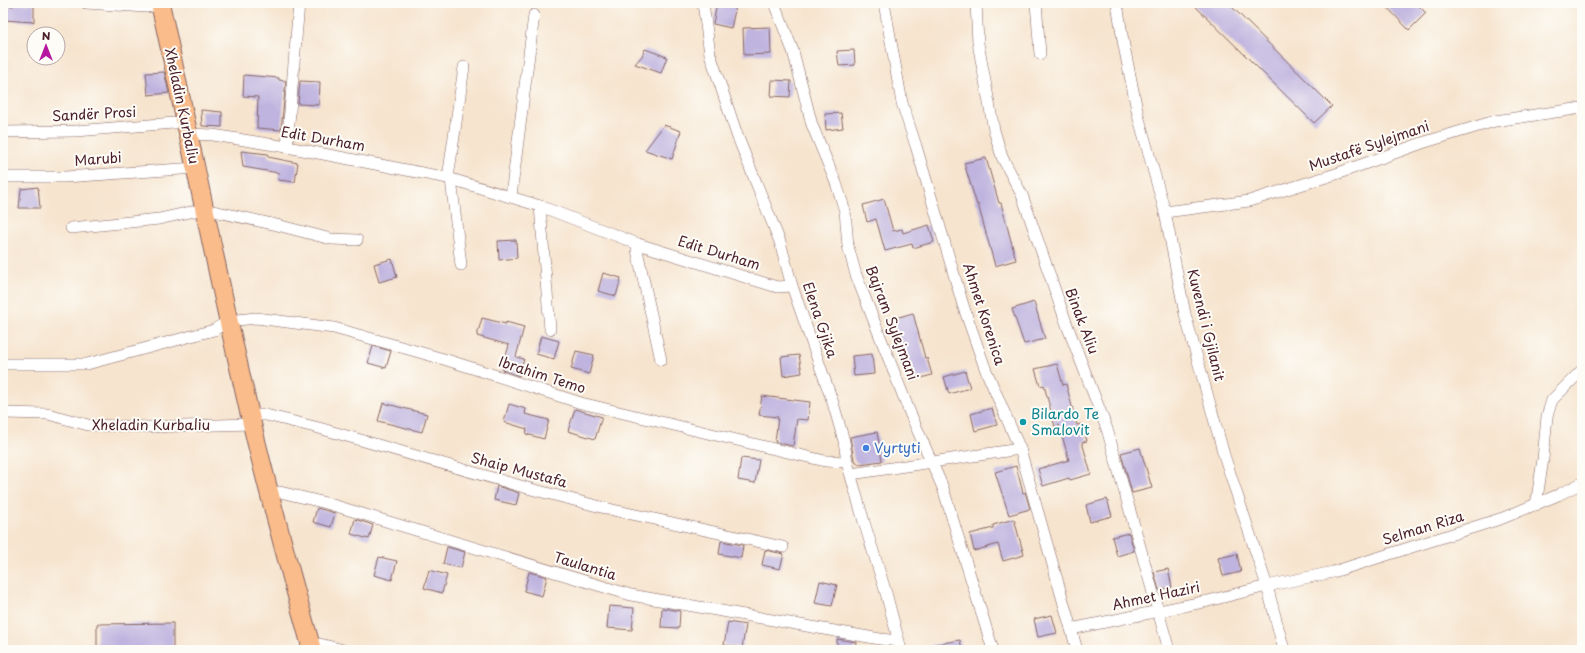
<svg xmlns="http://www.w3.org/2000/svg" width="1585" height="653" viewBox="0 0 1585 653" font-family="'Playpen Sans',sans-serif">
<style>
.building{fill:#bfb4df}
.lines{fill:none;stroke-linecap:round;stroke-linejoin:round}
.minor-casing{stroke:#866464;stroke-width:12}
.primary-casing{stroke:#866464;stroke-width:20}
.minor{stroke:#fff;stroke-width:11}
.primary{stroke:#f9bc8a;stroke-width:18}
.culture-dot{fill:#0f9aa8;stroke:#fdfcf7;stroke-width:1.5}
.shop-dot{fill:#3f7fe0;stroke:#fdfcf7;stroke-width:1.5}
.labels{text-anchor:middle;stroke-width:4;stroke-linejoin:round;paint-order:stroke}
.street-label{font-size:14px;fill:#4a1f2b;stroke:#fdfcf7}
.culture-label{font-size:14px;fill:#0d838f;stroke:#fdfcf7;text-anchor:start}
.shop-label{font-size:14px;fill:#366cbe;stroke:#fdfcf7;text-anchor:start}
</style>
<rect width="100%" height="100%" fill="#fdfcf7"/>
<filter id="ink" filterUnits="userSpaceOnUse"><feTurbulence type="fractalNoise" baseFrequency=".025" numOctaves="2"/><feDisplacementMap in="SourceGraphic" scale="8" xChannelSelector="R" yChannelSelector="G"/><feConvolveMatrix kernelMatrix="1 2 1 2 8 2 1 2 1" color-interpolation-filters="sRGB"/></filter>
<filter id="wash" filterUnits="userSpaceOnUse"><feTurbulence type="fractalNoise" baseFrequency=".012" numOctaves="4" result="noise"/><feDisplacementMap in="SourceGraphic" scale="16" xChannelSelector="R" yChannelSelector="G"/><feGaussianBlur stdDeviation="0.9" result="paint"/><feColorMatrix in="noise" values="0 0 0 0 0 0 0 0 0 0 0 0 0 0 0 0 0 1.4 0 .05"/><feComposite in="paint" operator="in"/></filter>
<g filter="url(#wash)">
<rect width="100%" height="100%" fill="#f6e4ce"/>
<g id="blocks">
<g class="building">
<polygon points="717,3 736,6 731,28 713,24"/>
<polygon points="1192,3 1228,3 1332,106 1314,123"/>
<polygon points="1383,3 1416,3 1426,13 1409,30"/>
<polygon points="13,4 34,4 34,22 3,20 3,6 13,6"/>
<polygon points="770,27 771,54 744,55 743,28"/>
<polygon points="645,49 667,57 661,73 635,64 642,56"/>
<polygon points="854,50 855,65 839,66 837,51"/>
<polygon points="164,72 169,93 148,95 146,73"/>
<polygon points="244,75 279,78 279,80 286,81 281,130 257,128 258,97 243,96"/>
<polygon points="772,80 791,81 790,97 771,96"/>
<polygon points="300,81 320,82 319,105 298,104"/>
<polygon points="201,110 222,112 222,127 202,126"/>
<polygon points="841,113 843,128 826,130 825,114"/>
<polygon points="664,125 681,131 672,159 645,150"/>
<polygon points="241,151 268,154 268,157 298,163 295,182 278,180 279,173 243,167"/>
<polygon points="986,158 999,203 1001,203 1016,260 995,266 978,204 977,205 964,163"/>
<polygon points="38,187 40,208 19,208 21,189"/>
<polygon points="884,199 893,231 902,229 903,233 929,225 934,242 913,248 912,244 885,251 876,219 867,222 863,205"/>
<polygon points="516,240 517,258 499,260 498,241"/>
<polygon points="392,259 397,277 379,282 374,264"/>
<polygon points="603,273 621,278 616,296 598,291"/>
<polygon points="1034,302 1045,339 1024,344 1012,309"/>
<polygon points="913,313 925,358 927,358 932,375 910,381 905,361 903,362 892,319"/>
<polygon points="482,318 506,324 506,322 524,327 516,357 524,359 519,376 502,370 509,345 477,336"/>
<polygon points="541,336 559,341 554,359 536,354"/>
<polygon points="373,346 391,351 386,368 368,363"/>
<polygon points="576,351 594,355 589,374 571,369"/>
<polygon points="872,354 874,374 854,376 852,356"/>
<polygon points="799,355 802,373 783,376 781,357"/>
<polygon points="1057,364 1063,385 1066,384 1077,425 1082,424 1087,441 1082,442 1091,474 1070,480 1069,478 1043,486 1038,469 1069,460 1059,425 1055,427 1044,385 1040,386 1035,369"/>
<polygon points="965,371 970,388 949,394 944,377"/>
<polygon points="762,396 810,402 808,420 797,419 793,446 775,442 778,417 759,415"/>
<polygon points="383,403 427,414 422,432 378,421"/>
<polygon points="509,404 526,409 525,414 549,420 544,439 526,434 527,429 504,422"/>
<polygon points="992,408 997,425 975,431 971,414"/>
<polygon points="575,409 602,417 595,439 568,431"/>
<polygon points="877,432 882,461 859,464 854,460 850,437"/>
<polygon points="1140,448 1152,488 1132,493 1121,453"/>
<polygon points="741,458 759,460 755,483 738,480"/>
<polygon points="1016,466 1023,493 1025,492 1030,509 1009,515 995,472"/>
<polygon points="497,486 519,493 516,505 494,500"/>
<polygon points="1107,499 1112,516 1090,522 1086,505"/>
<polygon points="317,508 335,513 331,527 313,522"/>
<polygon points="355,519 373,525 369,539 351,534"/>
<polygon points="1014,519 1024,555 1003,561 998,544 974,551 970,534 993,528 993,525"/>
<polygon points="1129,533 1134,551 1117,556 1112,537"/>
<polygon points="721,541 743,545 741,558 719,554"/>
<polygon points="447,547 465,552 461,568 443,564"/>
<polygon points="765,550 784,554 780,569 762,565"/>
<polygon points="1237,554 1241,572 1223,576 1218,558"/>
<polygon points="379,557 397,561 392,580 374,575"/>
<polygon points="1168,569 1172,587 1159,590 1154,572"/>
<polygon points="429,570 447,575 442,593 424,588"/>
<polygon points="529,572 547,577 542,596 524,591"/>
<polygon points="820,581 837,585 832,606 815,603"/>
<polygon points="609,606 634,608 632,630 607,628"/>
<polygon points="662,608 680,611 679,628 661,627"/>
<polygon points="1052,615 1057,633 1038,637 1034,619"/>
<polygon points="728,622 746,625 742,648 724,645"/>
<polygon points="173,623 173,650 97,650 97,624"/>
<polygon points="837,639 856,642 855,650 837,650"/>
<polygon points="960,640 962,650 932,650 931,645"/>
</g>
</g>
</g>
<g filter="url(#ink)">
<use href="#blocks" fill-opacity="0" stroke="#866464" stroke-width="1"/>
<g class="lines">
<g class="minor-casing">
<g id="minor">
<polyline points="86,3 146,7 161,5"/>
<polyline points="703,3 710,54 737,135 780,242 792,286 833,403 844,441 847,462 864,522 886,593 901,650"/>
<polyline points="774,3 793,51 812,125 836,183 845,211 848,246 856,275 910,413 943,488 993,650"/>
<polyline points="884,3 902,103 916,146 963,305 985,368 1020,449 1077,650"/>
<polyline points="976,3 978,43 994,130 1002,157 1022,195 1067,325 1107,429 1169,650"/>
<polyline points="1036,3 1040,54"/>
<polyline points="1117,3 1123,41 1138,115 1165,212 1185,314 1224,455 1267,586 1284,650"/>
<polyline points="3,132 76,131 186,122"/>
<polyline points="189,134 213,135 287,147 448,178 540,206 638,244 777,287 792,286"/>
<polyline points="287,147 299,3"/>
<polyline points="3,177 65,177 196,168"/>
<polyline points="448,178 464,67"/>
<polyline points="451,179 461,265"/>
<polyline points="511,196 534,15"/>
<polyline points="540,206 550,329"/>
<polyline points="1165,212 1249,201 1339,173 1422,143 1495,121 1582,108"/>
<polyline points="71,228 159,219 204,209 277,225 331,239 357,240"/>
<polyline points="638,244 637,250 661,360"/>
<polyline points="3,364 87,364 214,330 228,321 256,318 334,328 447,360 581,403 825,461 847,462"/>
<polyline points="3,413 48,414 88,425 148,427 252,424"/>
<polyline points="250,415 266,415 319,428 531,489 613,510 783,547"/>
<polyline points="851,474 1020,449"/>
<polyline points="269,493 280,492 326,503 631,595 880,639 899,641"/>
<polyline points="1536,505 1543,459 1547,416 1552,400 1582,370"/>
<polyline points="1071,629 1208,601 1267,586 1333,572 1503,518 1558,495 1582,483"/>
<polyline points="311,645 320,644 343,650"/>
<polyline points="1581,650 1582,650"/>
</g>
</g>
<g class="primary-casing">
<path id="primary" d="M160 3C191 143 219 284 252 424 270 500 291 575 312 650"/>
</g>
<use href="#minor" class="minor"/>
<use href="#primary" class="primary"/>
</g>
</g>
<circle class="culture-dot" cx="1023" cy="422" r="4"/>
<circle class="shop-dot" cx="866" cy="448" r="4"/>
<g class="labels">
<g class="street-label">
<text transform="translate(182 106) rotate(78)" y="5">Xheladin Kurbaliu</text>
<text transform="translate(94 114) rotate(-3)" y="5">Sandër Prosi</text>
<text transform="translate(323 139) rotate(10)" y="5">Edit Durham</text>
<text transform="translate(1369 146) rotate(-19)" y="5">Mustafë Sylejmani</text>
<text transform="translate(98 159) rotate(-4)" y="5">Marubi</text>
<text transform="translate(719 253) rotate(17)" y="5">Edit Durham</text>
<text transform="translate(984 314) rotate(72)" y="5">Ahmet Korenica</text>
<text transform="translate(820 320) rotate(71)" y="5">Elena Gjika</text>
<text transform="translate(1082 321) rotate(69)" y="5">Binak Aliu</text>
<text transform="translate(892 323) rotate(69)" y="5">Bajram Sylejmani</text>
<text transform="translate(1206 325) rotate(76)" y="5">Kuvendi i Gjilanit</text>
<text transform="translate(542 375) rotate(18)" y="5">Ibrahim Temo</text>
<text x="151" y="430">Xheladin Kurbaliu</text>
<text transform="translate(519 470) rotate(15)" y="5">Shaip Mustafa</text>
<text transform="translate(1423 528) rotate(-17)" y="5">Selman Riza</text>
<text transform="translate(585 566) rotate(17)" y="5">Taulantia</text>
<text transform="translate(1156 596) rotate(-12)" y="5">Ahmet Haziri</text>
</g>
<g class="culture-label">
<text x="1031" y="419">Bilardo Te<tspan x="1031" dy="16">Smalovit</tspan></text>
</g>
<g class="shop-label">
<text x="874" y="453">Vyrtyti</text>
</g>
</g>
<rect width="1585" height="653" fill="none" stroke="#fdfcf7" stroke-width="16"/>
<g transform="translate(46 46)"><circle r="19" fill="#fdfcf7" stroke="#b5a4a5"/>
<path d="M0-3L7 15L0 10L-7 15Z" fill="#b5179e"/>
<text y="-6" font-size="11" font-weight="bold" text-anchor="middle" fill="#4a1f2b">N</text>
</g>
</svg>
